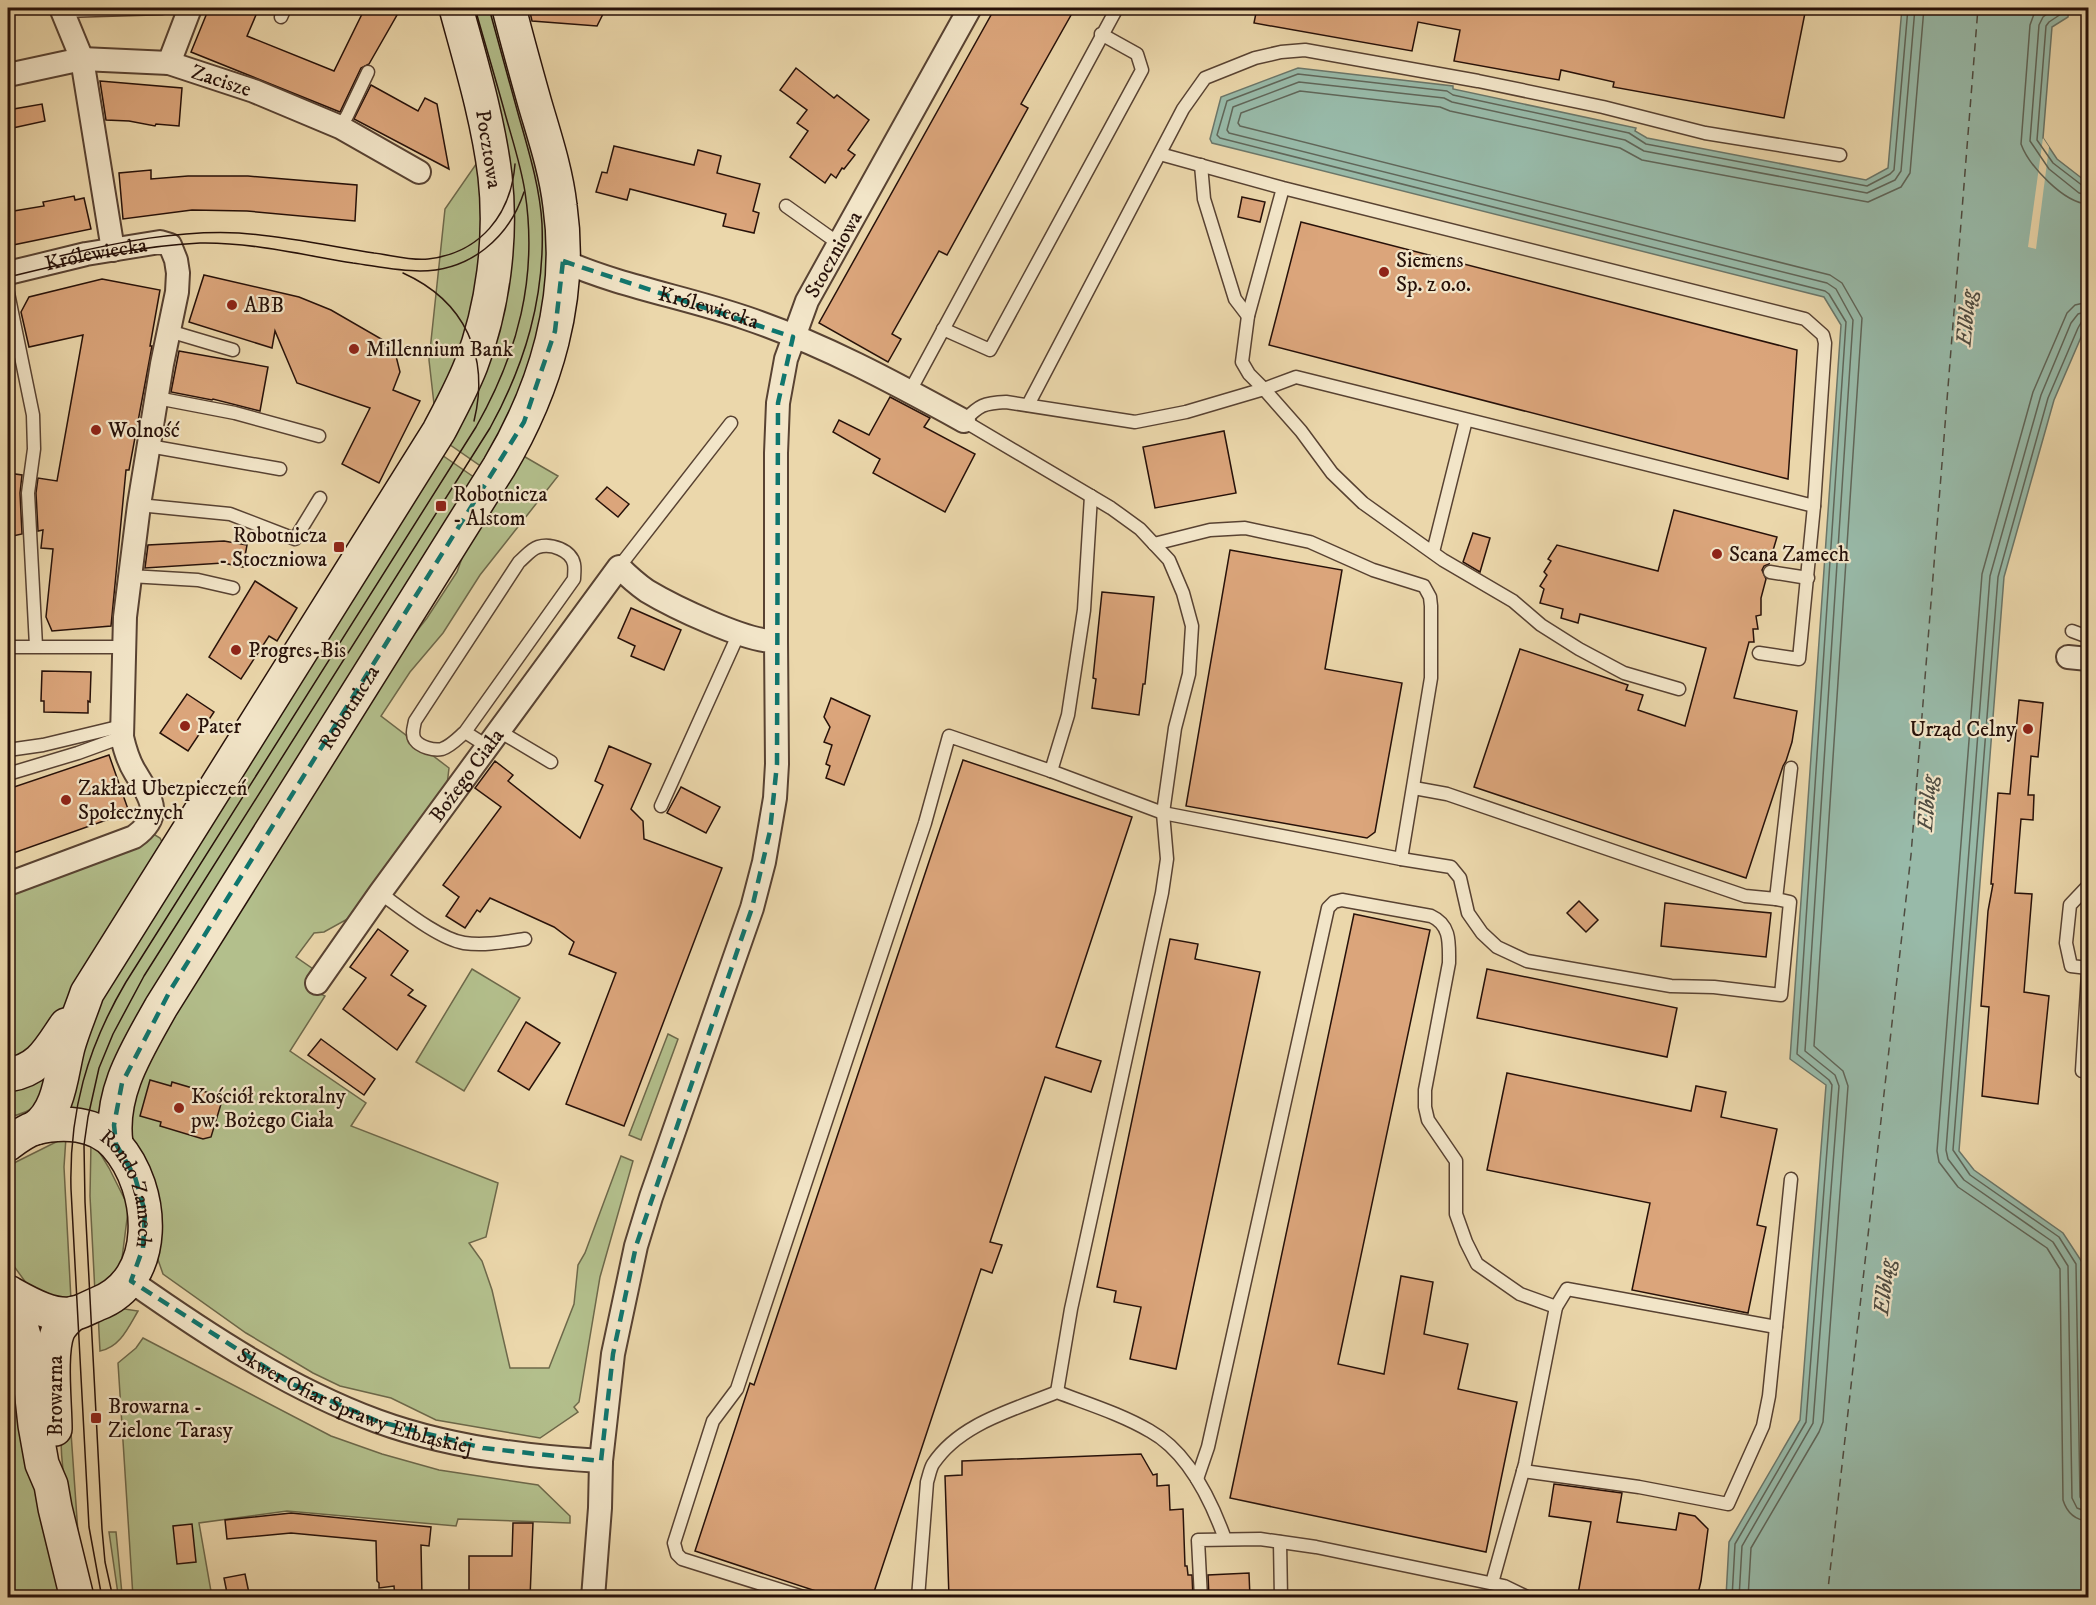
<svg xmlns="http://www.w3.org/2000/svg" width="2096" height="1605" viewBox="0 0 2096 1605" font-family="'IM FELL DW Pica',serif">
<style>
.green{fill:#b3bf8c;stroke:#6d684a;stroke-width:1.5}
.water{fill:#98baa9;stroke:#6b7669;stroke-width:1.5}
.pier{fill:#ebd7ab}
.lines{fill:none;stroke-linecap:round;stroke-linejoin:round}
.shore{stroke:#606659;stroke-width:1.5}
.ferry{stroke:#4f4c41;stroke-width:1.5;stroke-dasharray:8 6;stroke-linecap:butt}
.building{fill:#dba57b;stroke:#271109;stroke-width:1.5}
.lane-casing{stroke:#584232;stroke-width:15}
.street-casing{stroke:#584232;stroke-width:26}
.secondary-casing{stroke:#271109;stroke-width:36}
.lane{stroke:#f2e5c8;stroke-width:12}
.street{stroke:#f2e5c8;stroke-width:22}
.secondary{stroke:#f2e5c8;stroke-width:33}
.tram{stroke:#271109;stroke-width:1.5}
.marked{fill:none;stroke:#0f766e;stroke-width:4.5;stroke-dasharray:12 8;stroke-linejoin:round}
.poi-dot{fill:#8f2418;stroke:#f2e5c8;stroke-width:2}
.labels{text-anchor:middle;stroke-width:4.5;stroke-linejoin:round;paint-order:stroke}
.street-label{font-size:21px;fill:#271109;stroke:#f2e5c8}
.poi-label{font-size:21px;fill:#271109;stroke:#f2e5c8;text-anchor:start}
.water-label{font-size:22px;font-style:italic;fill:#4f4c41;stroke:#f2e5c8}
</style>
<rect width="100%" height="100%" fill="#ebd7ab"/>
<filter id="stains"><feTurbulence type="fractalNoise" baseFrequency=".00333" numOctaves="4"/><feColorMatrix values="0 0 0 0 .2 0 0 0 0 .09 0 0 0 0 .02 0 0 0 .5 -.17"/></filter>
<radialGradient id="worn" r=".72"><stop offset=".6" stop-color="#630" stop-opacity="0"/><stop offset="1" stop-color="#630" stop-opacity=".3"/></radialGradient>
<g class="green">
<polygon points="467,8 497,8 540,158 552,232 539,350 485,469 446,442 492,337"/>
<polygon points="481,157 484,266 458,367 422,428 434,404 429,360 445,209"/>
<polygon points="439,453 478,480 101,1104 97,1120 67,1110 90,1019"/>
<polygon points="520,454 558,476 480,575 443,633 410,672 381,716 449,768 447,785 397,851 353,916 324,932 314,933 296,957 316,971 306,987 325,996 290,1051 366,1103 351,1126 498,1183 486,1237 469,1243 482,1261 492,1290 510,1368 549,1368 574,1304 578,1265 585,1253 621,1156 633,1161 600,1277 579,1402 574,1407 578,1412 540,1438 436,1420 391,1398 340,1386 313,1373 246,1333 163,1274 157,1257 161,1225 158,1196 151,1173 135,1147 126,1125 139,1073 374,685 427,618 457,572 470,536"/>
<polygon points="145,829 160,838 165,848 47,1037 8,1069 8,884"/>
<polygon points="472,969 520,998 464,1091 416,1062"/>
<polygon points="668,1034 678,1039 641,1140 629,1135"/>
<path d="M46 1074C46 1102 35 1112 8 1117V1086Z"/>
<polygon points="66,1137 64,1167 71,1300 32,1291 8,1258 8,1169 16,1162"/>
<polygon points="91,1142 100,1153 109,1168 126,1202 128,1211 121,1266 95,1293 90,1196"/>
<path d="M118 1308 138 1311C128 1328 120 1347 100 1351L98 1313Z"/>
<polygon points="143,1338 331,1436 382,1454 439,1470 538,1485 570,1516 570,1523 458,1519 456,1526 287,1511 199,1523 212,1597 133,1597 118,1363 136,1348"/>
<polygon points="8,1339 12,1339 66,1597 8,1597"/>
<path d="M67 1375 78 1533C59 1484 57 1427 67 1375Z"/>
<polygon points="2085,1381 2088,1381 2088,1598 2086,1597"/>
<polygon points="109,1532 116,1532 122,1594 118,1594"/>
</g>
<polygon class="water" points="1902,8 2069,8 2068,17 2052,27 2043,138 2057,159 2088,183 2088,321 2054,400 2004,577 1959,1151 1974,1170 2063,1233 2082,1262 2085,1393 2086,1597 1726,1597 1729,1542 1800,1420 1826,1085 1790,1059 1841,325 1824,297 1212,143 1210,139 1221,97 1298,68 1453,86 1453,89 1636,128 1635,131 1647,138 1866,180 1888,168"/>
<polygon class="pier" points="2043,138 2049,147 2036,249 2028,247"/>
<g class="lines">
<g class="shore">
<path d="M2041 8 2034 14 2030 25 2021 144C2029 166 2064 203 2088 204"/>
<polyline points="2055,8 2043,17 2039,25 2030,141 2049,169 2079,193 2088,195"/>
<polyline points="2063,8 2061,14 2049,22 2046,26 2037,140 2053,163 2083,186 2088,188"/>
<path d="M2088 302 2075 305 2067 313 2033 392 1982 574 1937 1151 1939 1162 1958 1187 2047 1248 2060 1269 2063 1500C2067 1513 2075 1520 2088 1521"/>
<polyline points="2088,311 2078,314 2071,323 2041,395 1990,576 1946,1150 1948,1159 1964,1180 2053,1242 2068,1266 2072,1498 2077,1508 2088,1512"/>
<polyline points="2088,319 2082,321 2078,328 2048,398 1998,577 1953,1150 1970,1175 2059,1237 2076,1264 2080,1497 2083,1503 2088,1504"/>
<polyline points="1732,1598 1735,1544 1806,1422 1832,1085 1829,1080 1797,1054 1846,322 1829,294 1825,291 1220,138 1217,135 1227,101 1298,74 1447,91 1453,95 1629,133 1646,144 1867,186 1890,174 1894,170 1908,8"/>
<polyline points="1739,1598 1742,1546 1813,1423 1839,1086 1835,1075 1805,1051 1853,320 1836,289 1827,283 1229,133 1227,130 1233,107 1299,82 1444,98 1452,102 1625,140 1644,151 1867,193 1895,180 1901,171 1915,8"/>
<polyline points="1748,1598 1751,1548 1819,1432 1823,1422 1848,1086 1843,1071 1814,1046 1862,318 1842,283 1830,275 1240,126 1238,123 1241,113 1300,91 1440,107 1450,111 1620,148 1642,160 1868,202 1901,187 1910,173 1924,8"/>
</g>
<polyline class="ferry" points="1827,1598 1911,855 1978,8"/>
</g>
<g class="building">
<polygon points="209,8 259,8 247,36 334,71 365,8 384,8 397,15 369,64 361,68 340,112 191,52"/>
<polygon points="529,8 606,8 597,26 532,21"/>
<polygon points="995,8 1075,8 1021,104 1028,108 947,255 939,251 892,334 901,339 888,362 819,323"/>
<polygon points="1257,8 1806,8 1784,118 1613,87 1614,82 1561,70 1559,80 1454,61 1460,30 1418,22 1412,51 1254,23"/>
<polygon points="796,68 834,98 837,95 869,120 848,150 855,155 844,169 842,168 836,178 831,174 825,183 790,157 808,131 797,123 807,110 780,90"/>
<polygon points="100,81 182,88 179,126 156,124 155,126 129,121 106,120"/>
<polygon points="371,85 418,111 425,98 437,104 449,169 354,119"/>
<polygon points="42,104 45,121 8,129 8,110"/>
<polygon points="614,146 694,165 698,150 721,156 717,173 760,184 753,211 759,213 754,233 723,226 726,214 630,189 627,200 596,192 602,172 607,173"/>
<polygon points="151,170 151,179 188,176 248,176 357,185 355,221 247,211 192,210 123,219 119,173"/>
<polygon points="74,196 75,200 84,198 91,229 8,246 8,212 44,206 43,202"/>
<polygon points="1242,197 1265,202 1260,222 1238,217"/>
<polygon points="1301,222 1797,350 1788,479 1269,345"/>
<polygon points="204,275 299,297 331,310 383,340 386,350 396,356 400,372 393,390 420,401 379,483 342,464 370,408 297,383 275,331 272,348 189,322"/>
<polygon points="102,279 160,290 150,346 152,346 129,470 126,470 111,626 52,631 46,617 53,549 41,548 43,530 38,531 36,493 38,478 57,481 83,335 29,347 21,312 29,297"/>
<polygon points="179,351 268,367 260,411 213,399 212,400 171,392"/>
<polygon points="890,397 930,418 924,427 975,454 945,512 873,473 880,459 833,432 839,420 869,435"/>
<polygon points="1224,431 1236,493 1155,508 1143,447"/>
<polygon points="8,473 22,475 20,493 22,534 8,537"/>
<polygon points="607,487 629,504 618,517 596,499"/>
<polygon points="1674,510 1777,537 1769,564 1764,566 1762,570 1766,579 1761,598 1761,615 1756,616 1758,629 1753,629 1754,642 1749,642 1734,698 1797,711 1792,742 1786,761 1783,766 1746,878 1474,787 1520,649 1628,685 1626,690 1643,695 1638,710 1685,726 1706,648 1580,614 1578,623 1561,618 1563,609 1540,603 1544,589 1540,586 1547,575 1544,572 1551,561 1548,559 1557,545 1658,571"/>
<polygon points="1473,533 1490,538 1480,572 1463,562"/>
<polygon points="224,541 247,545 243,567 223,563 145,568 148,545"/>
<polygon points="1230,550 1342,570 1325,669 1402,683 1375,832 1367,838 1186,806"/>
<polygon points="255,581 297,608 277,641 269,636 241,679 209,657"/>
<polygon points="1102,592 1154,597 1145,684 1143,684 1139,715 1092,708 1096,679 1093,678"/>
<polygon points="631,608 681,630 664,670 631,656 635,646 618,638"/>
<polygon points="42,671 91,672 90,702 88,701 88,713 44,712 44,701 41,701"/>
<polygon points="187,694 214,712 188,751 160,733"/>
<polygon points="831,698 870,716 844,785 826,778 830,766 826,764 832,745 824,742 830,727 824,717"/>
<polygon points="2019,700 2043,703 2038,757 2031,756 2028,795 2034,795 2033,820 2021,819 2015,893 2032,894 2024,992 2049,996 2038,1104 1982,1096 1989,1007 1981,1006 1988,911 1993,884 1991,884 1998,793 2010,794"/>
<polygon points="609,746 651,764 631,809 643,821 644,839 722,868 624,1126 566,1104 616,973 569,954 574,942 554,927 490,898 480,912 477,910 465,928 446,916 459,897 443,885 501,807 475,788 495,761 513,775 508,781 580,838 603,785 595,781"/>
<polygon points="109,755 129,812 8,855 8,789"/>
<polygon points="963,760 1132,817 1056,1047 1101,1061 1091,1092 1045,1077 990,1242 1002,1245 992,1273 981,1269 872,1598 837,1598 695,1551 750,1383 754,1385"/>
<polygon points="681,787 720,807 706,833 667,813"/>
<polygon points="1579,901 1598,920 1586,932 1567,913"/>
<polygon points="1665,903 1771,913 1766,957 1661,946"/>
<polygon points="1354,914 1430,930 1338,1364 1384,1374 1401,1276 1433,1282 1424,1334 1468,1344 1458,1389 1517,1402 1486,1552 1230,1498"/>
<polygon points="378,929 408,951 391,975 413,990 408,995 426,1006 397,1050 343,1009 366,978 350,967"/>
<polygon points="1170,939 1198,944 1195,959 1260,972 1176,1369 1130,1359 1141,1307 1114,1302 1116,1291 1097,1287"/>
<polygon points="1487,969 1677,1008 1667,1057 1477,1018"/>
<polygon points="526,1022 560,1043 529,1090 498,1071"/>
<polygon points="321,1039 375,1079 364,1095 308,1055"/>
<polygon points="1507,1073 1691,1111 1696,1086 1726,1092 1721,1117 1777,1129 1757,1225 1766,1227 1748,1313 1632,1290 1650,1203 1487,1170"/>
<polygon points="150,1080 171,1086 172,1082 216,1095 221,1104 211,1137 203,1139 160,1126 161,1122 140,1116"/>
<polygon points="1141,1454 1153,1475 1157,1474 1157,1486 1169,1485 1170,1510 1183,1509 1185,1566 1187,1566 1188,1575 1192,1575 1193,1598 949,1598 945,1476 962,1475 962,1461"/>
<polygon points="1554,1484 1622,1493 1617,1522 1676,1530 1679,1513 1695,1516 1708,1529 1701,1581 1697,1598 1599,1598 1578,1594 1591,1522 1549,1516"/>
<polygon points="291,1513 431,1527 429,1546 421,1545 422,1598 395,1598 394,1586 379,1588 379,1583 377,1581 376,1541 291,1533 227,1539 225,1520"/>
<polygon points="513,1523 533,1523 530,1598 469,1598 469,1556 512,1556"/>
<polygon points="192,1524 196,1562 177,1564 173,1526"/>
<polygon points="1249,1573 1250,1598 1209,1598 1208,1575"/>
<polygon points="245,1574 250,1598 228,1598 224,1578"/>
</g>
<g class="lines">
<g class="lane-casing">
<g id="lane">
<polyline points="62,11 162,8"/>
<polyline points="281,17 285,8"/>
<polyline points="340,127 347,116 368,72"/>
<polyline points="1160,154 1283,188 1805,319 1823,335 1825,343 1814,506 1296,377 1264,389 1249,374 1242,362 1248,316 1283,188"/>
<polyline points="1201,165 1204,199 1235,299 1248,316"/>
<polyline points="786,206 838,243"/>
<polyline points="8,293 33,415 34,449 28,493 36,646"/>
<polyline points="943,329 990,350 1142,70 1137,54 1101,34"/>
<polyline points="169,331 233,350"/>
<polyline points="910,391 1117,8"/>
<polyline points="157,398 235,413 319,436"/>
<polyline points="1028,405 1183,109 1205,78 1255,58 1281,52 1305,50 1478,81 1603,107 1705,133 1840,155"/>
<polyline points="149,446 280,469"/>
<polyline points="139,505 230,514 295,539 320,498"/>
<polyline points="1154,544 1210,530 1245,528 1310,542 1373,570 1424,586 1430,597 1431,606 1431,678 1401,859"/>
<polyline points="1433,552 1466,420"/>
<polyline points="619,567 731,423"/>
<polyline points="1770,572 1808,578"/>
<polyline points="130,576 198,580 233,588"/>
<polyline points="2072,631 2088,637"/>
<polyline points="8,647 124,647"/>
<polyline points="1759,653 1799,659 1814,506"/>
<polyline points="499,731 551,762"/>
<path d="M465 732C458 738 451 746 442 749 434 751 420 747 415 740 411 734 414 727 415 721L519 562C524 558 531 549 538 547 551 543 571 550 574 564 575 569 574 575 574 579L465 732 487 746"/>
<polyline points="8,750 43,745 122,726"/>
<polyline points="1051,771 1068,715 1084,610 1091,496"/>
<polyline points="8,774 78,753 122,737"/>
<polyline points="1414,788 1447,794 1745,896 1776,899 1791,768"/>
<polyline points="661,806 739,633"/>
<polyline points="2088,886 2070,905 2066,943 2071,966 2088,968"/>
<path d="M380 893C401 908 439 939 464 943 484 946 505 942 525 939"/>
<polyline points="2082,1071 2088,973"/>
<polyline points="1556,1307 1567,1289 1776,1327"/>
<path d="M1057 1392 1071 1309 1162 893 1167 859 1163 813 1175 728 1189 674 1192 626 1183 593 1169 560 1140 529 1111 508 964 421C979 405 984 403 1006 402L1135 422 1186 412 1264 389 1301 431 1332 473 1363 503 1443 560 1513 601 1541 625 1579 649 1624 673 1679 689"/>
<polyline points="1523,1471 1639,1487 1728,1504 1763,1426 1769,1396 1791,1179"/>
<path d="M1197 1479 1208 1447 1328 908 1334 902 1342 900 1431 916C1451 925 1449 943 1449 963L1425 1090V1107L1428 1120 1456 1161V1214L1466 1242 1477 1264 1520 1294 1556 1307 1525 1464 1492 1583"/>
<polyline points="1280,1542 1281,1598"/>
<polyline points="806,1598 682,1559 677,1554 674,1543 713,1421 737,1389 925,823 949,736 1051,771 1163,813 1401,859 1451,867 1460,878 1468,913 1482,933 1497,947 1527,961 1671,986 1714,987 1781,995 1790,902 1776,899"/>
<path d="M918 1598 927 1482C929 1476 930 1469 933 1464 960 1423 1014 1410 1057 1392 1088 1404 1121 1414 1150 1431 1188 1452 1211 1500 1225 1539"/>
<polyline points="1201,1598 1198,1540 1260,1539 1316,1547 1504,1586 1529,1598"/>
</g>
</g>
<g class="street-casing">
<g id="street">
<polyline points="61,8 82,59 113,250"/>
<polyline points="169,63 190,8"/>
<path id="s1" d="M8 75 82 59 169 63 254 91 340 127 419 172"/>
<path id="s2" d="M563 261C622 287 685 297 746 318 823 344 893 382 964 421"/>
<path id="s3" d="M8 273 86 254 160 242 170 245 176 260 178 273 177 292 162 364 139 505 125 617 122 737C125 750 128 761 135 772 150 797 165 815 134 837L8 884"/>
<path id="s4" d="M776 641V453L778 403 786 359 807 301 970 8"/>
<polyline points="2068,657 2088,659"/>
<path id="s5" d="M317 983 380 893 619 567C628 576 637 584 647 591 672 606 748 643 776 641L777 764 775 798 764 862 752 908 651 1197 636 1246 613 1354 601 1461 600 1508 593 1598"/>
<path id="s6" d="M131 1281C208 1335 288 1388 377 1421 448 1447 526 1457 601 1461"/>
</g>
</g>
<g class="secondary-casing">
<g id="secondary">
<path d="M8 1075C40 1070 49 1050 66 1025"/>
<path d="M35 1128C60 1111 61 1074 68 1047 73 1029 81 1011 87 993L439 431C450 410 462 388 471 365 493 308 502 238 495 176 488 119 471 63 456 8"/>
<path id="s7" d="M8 1144C16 1138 25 1131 35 1128 62 1121 96 1122 116 1145 155 1189 161 1280 97 1304 90 1307 83 1311 76 1313 54 1319 26 1302 8 1292"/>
<path id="s8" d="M116 1144C109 1093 137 1050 161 1007L499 467C546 388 573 298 560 206 556 171 545 138 535 104 526 72 517 40 509 8"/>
<polyline points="8,1293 19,1318 26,1343 35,1425 42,1464 51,1485 55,1508 77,1598"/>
<path d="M55 1429C55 1404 49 1353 58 1331 62 1323 67 1319 74 1313"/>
</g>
</g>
<use href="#lane" class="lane"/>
<use href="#street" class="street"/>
<use href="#secondary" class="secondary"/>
<g class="tram">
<path d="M60 256C119 242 179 230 239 233 284 236 330 246 374 253 391 255 411 261 428 259 480 253 511 215 515 164"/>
<path d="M403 273C465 301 490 356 474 421"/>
<path d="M8 277C71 262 134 246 200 243 250 242 303 255 353 263 375 266 397 271 420 271 470 271 509 238 524 192"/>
<path d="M102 1598 89 1527 71 1189C69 1112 87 1048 126 982L476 427C518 353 538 277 525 192 521 166 513 142 506 117 496 80 485 44 475 8"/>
<path d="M113 1598 105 1562 102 1529 85 1202 84 1145 88 1117 99 1068 113 1034 144 976 490 428C525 364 545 298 542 224 540 188 529 152 519 117 509 80 499 44 489 8"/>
</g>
</g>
<path class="marked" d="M563 261 793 337 778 403 777 764 770 831 752 908 636 1246 613 1354 601 1461 483 1448 377 1421 290 1383 139 1286 131 1281 143 1248 145 1212 135 1177 116 1144 114 1125 122 1083 171 989 524 422 555 331Z"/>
<g class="poi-dot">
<circle cx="1384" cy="272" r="6"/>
<circle cx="232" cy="305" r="6"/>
<circle cx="354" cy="349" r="6"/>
<circle cx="96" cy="430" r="6"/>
<rect x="435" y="500" width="12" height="12" rx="3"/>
<rect x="333" y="541" width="12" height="12" rx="3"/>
<circle cx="1717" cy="554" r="6"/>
<circle cx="236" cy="650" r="6"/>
<circle cx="185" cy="726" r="6"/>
<circle cx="2028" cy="729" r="6"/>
<circle cx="66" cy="800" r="6"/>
<circle cx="179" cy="1108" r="6"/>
<rect x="90" y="1412" width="12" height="12" rx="3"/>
</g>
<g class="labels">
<g class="street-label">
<text dy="7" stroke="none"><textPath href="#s1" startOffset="218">Zacisze</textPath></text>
<text transform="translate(489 149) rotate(81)" y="7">Pocztowa</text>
<text dy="7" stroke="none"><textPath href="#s3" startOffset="90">Królewiecka</textPath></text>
<text dy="7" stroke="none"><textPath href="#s4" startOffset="398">Stoczniowa</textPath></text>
<text dy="7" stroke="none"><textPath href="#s2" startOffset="153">Królewiecka</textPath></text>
<text dy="7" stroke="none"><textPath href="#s8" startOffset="501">Robotnicza</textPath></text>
<text dy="7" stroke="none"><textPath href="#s5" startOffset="256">Bożego Ciała</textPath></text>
<text dy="7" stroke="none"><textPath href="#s7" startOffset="165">Rondo Zamech</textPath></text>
<text transform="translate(55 1396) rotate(-90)" y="7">Browarna</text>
<text dy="7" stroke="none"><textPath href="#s6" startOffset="256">Skwer Ofiar Sprawy Elbląskiej</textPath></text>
</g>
<g class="poi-label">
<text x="1396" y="267">Siemens<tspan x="1396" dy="24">Sp. z o.o.</tspan></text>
<text x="244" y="312">ABB</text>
<text x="366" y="356">Millennium Bank</text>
<text x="108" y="437">Wolność</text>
<text x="453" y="501">Robotnicza<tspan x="453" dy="24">- Alstom</tspan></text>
<text x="327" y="542" text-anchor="end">Robotnicza<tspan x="327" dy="24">- Stoczniowa</tspan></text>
<text x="1729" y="561">Scana Zamech</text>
<text x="248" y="657">Progres-Bis</text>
<text x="197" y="733">Pater</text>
<text x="2016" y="736" text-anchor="end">Urząd Celny</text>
<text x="78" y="795">Zakład Ubezpieczeń<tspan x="78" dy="24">Społecznych</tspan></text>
<text x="191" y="1103">Kościół rektoralny<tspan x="191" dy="24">pw. Bożego Ciała</tspan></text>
<text x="108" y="1413">Browarna -<tspan x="108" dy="24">Zielone Tarasy</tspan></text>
</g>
<g class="water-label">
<text transform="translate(1965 318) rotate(-85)" y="8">Elbląg</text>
<text transform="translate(1926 803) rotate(-86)" y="8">Elbląg</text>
<text transform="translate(1883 1287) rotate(-84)" y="8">Elbląg</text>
</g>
</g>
<rect width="2096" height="1605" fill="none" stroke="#ebd7ab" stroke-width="30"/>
<rect x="9" y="9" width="2078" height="1587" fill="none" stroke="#271109" stroke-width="3"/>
<rect x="15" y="15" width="2066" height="1575" fill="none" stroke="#271109" stroke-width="1.5"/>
<rect width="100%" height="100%" filter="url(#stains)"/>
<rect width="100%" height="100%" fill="url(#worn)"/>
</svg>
